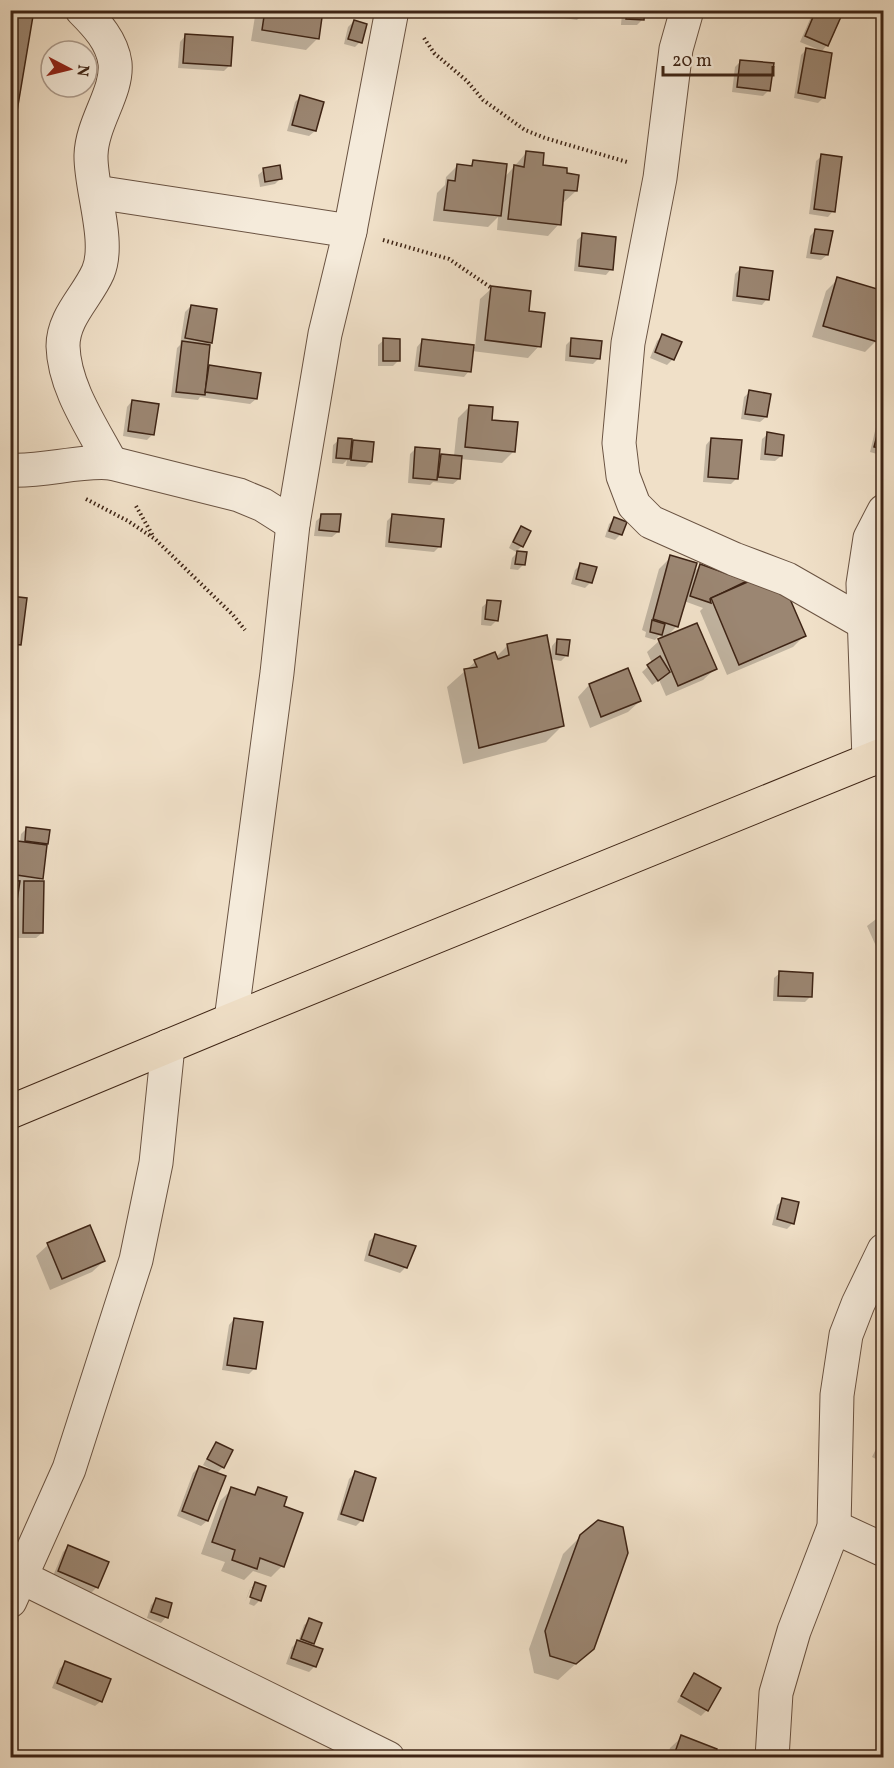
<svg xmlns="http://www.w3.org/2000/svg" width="894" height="1768" viewBox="0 0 894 1768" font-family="Vollkorn,serif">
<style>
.shadow{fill:#0003}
.building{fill:#9b8672;stroke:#3e2415;stroke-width:1.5}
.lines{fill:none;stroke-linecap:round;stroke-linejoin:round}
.minor-casing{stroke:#6a5342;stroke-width:35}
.major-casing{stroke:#3e2415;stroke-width:35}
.path{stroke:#3e2415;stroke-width:4;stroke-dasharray:1.5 3;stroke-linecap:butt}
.minor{stroke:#f5ebdb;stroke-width:33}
.major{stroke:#f0e0c8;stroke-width:33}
</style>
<rect width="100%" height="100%" fill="#f0e0c8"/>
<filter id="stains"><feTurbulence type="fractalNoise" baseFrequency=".00333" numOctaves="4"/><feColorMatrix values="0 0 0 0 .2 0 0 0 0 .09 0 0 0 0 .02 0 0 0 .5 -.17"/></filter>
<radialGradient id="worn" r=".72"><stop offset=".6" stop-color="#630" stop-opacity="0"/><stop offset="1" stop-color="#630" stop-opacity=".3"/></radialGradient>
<g class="shadow">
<polygon points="256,10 322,10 318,38 306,50 251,41"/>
<polygon points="545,10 583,10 583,14 577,20 544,15"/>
<polygon points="625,10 643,10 642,20 637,25 621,25 622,13"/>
<polygon points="814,10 842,10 827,45 822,51 800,42"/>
<polygon points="354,21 360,42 355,47 344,44 348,27"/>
<polygon points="185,36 230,65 224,71 178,68 180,42"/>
<polygon points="806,50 824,97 818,103 794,98 801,55"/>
<polygon points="741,61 769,90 763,96 732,92 735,67"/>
<polygon points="300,97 315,131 309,136 287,131 295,102"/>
<polygon points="526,153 541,167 565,174 576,191 564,202 562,202 559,224 548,236 497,230 498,217 488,227 433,221 437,193 445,185 446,177 458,165 469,167 473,162 504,178"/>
<polygon points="822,156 833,211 828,217 809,214 816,161"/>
<polygon points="264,170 281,178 275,184 260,187 258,175"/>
<polygon points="816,230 827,255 821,260 806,258 810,236"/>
<polygon points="583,235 611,269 606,275 574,271 577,240"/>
<polygon points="741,268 767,299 762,305 732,301 735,274"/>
<polygon points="838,279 876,341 865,352 812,337 826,291"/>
<polygon points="492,288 527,312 539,346 528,358 472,351 469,371 464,377 414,371 417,347 422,341 475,347 480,299"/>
<polygon points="191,306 211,342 209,344 206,371 210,367 256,399 250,404 200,397 198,400 171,397 177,348 180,345 185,312"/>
<polygon points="662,336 673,359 667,365 650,358 657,341"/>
<polygon points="572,339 599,358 593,364 565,361 566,345"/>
<polygon points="384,340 399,360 393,366 378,366 378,345"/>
<polygon points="750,392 766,417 760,422 741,419 744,397"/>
<polygon points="132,401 153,434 147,440 123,436 127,407"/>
<polygon points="470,406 491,421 514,451 502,463 460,459 459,479 453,484 433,482 430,485 408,483 410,454 416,448 438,455 454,456 458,418"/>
<polygon points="882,421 884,422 884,456 870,452 876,427"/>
<polygon points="768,434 781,456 775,461 760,460 762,439"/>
<polygon points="711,439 737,478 731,484 703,482 706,445"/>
<polygon points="339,440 349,446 354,441 370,462 365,467 346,466 347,460 343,464 332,463 333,445"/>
<polygon points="393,515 439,547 434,552 385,547 387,521"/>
<polygon points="322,516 338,532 332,537 314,536 316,521"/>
<polygon points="614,519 621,534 615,540 605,537 609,524"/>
<polygon points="521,528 522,546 516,552 509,548 516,533"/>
<polygon points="518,552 524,564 518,570 510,569 512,558"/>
<polygon points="671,557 693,573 700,566 745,582 740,587 804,636 793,647 727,675 700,611 703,608 684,601 677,626 665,638 715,669 703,680 666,696 659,680 652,685 642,672 652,663 647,652 659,641 665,638 659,636 655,640 645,637 646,632 642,630 659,569"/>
<polygon points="581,564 591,582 585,588 571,584 575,570"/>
<polygon points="10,597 19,644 10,653"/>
<polygon points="488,602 497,620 491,626 481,625 482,607"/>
<polygon points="557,640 567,655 561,661 550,659 563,725 546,742 463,764 447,687 475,662 496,657 508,645 551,658 552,646"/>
<polygon points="627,670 640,701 628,712 590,728 578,697 589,685"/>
<polygon points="27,828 46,843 43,846 46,846 41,879 38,882 42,933 36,938 18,938 19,890 17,890 15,906 10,910 10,842 20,843 21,834"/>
<polygon points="884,913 884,964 867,926"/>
<polygon points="780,973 810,997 805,1002 773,1001 774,978"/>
<polygon points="783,1200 793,1223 787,1229 772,1225 777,1205"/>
<polygon points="90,1227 104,1261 92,1272 50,1290 36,1256 48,1245"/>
<polygon points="375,1236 406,1267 400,1273 364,1261 369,1241"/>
<polygon points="234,1319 254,1369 249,1374 222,1370 229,1325"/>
<polygon points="884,1433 884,1463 872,1457"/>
<polygon points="216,1444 223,1467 216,1474 207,1521 201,1526 177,1516 193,1473 199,1467 215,1473 216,1472 203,1465 211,1450"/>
<polygon points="355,1473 362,1520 356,1526 337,1520 349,1479"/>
<polygon points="232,1489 252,1496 259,1489 282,1506 282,1566 271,1577 253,1571 244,1580 221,1571 225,1562 201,1554 220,1501"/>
<polygon points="581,1536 593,1648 558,1680 534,1673 529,1649 563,1554"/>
<polygon points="68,1547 97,1587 91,1593 53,1576 63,1552"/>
<polygon points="256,1583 260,1600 254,1606 249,1604 254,1588 251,1588 245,1602 250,1589"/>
<polygon points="157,1599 166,1617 161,1623 147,1618 151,1605"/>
<polygon points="310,1620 313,1643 310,1646 315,1666 309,1672 286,1664 292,1647 298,1642 304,1625"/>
<polygon points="66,1663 101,1701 95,1706 52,1688 60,1668"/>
<polygon points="695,1675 707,1710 701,1716 677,1702 689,1681"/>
<polygon points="682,1737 712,1758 667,1758 670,1748"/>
</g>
<g class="building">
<polygon points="10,10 34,10 12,141 10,141"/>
<polygon points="265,10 323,10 319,39 262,30"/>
<polygon points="556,10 585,10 584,15"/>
<polygon points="627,10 645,10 644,20 626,19"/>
<polygon points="816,10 844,10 828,46 805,36"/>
<polygon points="354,20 367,24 362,43 348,39"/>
<polygon points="185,34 233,37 231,66 183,63"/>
<polygon points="806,48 832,53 825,98 798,93"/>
<polygon points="740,60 774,63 770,91 737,87"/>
<polygon points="300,95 324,102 316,131 292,125"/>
<polygon points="526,151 544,153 543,165 567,168 567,173 579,175 577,191 564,190 561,225 508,219 514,165 524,167"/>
<polygon points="821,154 842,157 835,212 814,209"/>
<polygon points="473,160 507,164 501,216 444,210 448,180 455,181 457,164 472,166"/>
<polygon points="280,165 282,179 265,182 263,168"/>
<polygon points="815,229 833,231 828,255 811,253"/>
<polygon points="582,233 616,237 613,270 579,266"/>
<polygon points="740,267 773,271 769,300 737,296"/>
<polygon points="837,277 884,291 884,321 878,342 823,326"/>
<polygon points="491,286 531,291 529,311 545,313 541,347 485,340"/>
<polygon points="191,305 217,309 212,343 185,338"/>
<polygon points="662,334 682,342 674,360 655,352"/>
<polygon points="383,338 400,339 400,361 383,361"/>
<polygon points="571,338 602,341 600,359 570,356"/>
<polygon points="422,339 474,345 471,372 419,366"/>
<polygon points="182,341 210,345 205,395 176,392"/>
<polygon points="209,365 261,373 257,399 205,392"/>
<polygon points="749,390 771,394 767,417 745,414"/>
<polygon points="132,400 159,404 154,435 128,431"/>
<polygon points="469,405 493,407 492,420 518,422 515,452 465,447"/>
<polygon points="881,420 884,420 884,449 874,447"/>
<polygon points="767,432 784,435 782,456 765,454"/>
<polygon points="338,438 352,439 350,459 336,458"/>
<polygon points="711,438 742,440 738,479 708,477"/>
<polygon points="353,440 374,442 372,462 351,460"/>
<polygon points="415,447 440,449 437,480 413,478"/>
<polygon points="441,454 462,456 460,479 438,477"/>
<polygon points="321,514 341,514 339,532 319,530"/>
<polygon points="392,514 444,519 441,547 389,542"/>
<polygon points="614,517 627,522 622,535 609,531"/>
<polygon points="521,526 531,531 523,547 513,542"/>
<polygon points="517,551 527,552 525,565 515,564"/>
<polygon points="670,555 697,563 678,627 653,619"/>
<polygon points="580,563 597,567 592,583 576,579"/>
<polygon points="700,564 747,581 710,599 711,603 690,596"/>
<polygon points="752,580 787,592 806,636 739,665 711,598"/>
<polygon points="10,596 27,598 21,645 10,644"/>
<polygon points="487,600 501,601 498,621 485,619"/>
<polygon points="652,620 665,624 662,635 650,632"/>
<polygon points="697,623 717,669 678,686 658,639"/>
<polygon points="547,635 564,726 479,748 464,669 477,667 474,660 495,652 498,659 509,655 507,644"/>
<polygon points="557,639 570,640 568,656 556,654"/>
<polygon points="660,656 670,672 658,681 647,665"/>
<polygon points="628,668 641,701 601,717 589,684"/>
<polygon points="26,827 50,830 48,844 25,841"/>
<polygon points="10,840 47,845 43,879 10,874"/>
<polygon points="10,880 20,881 16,907 10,906"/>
<polygon points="24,881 44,881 43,933 23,933"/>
<polygon points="884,911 884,926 878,914"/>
<polygon points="779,971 813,973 812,997 778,996"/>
<polygon points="782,1198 799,1202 794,1224 777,1219"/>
<polygon points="90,1225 105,1261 62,1279 47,1243"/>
<polygon points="375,1234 416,1246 407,1268 369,1255"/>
<polygon points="234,1318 263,1322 256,1369 227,1365"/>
<polygon points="216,1442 233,1450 224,1468 207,1459"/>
<polygon points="199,1466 226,1476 208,1521 182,1511"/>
<polygon points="355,1471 376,1478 363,1521 341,1514"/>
<polygon points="231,1487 255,1495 258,1487 287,1497 284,1506 303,1513 284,1567 260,1558 257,1569 232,1560 235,1550 212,1542"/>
<polygon points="598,1520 623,1527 628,1553 594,1649 576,1664 550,1656 545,1631 580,1535"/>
<polygon points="68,1545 109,1562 98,1588 58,1571"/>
<polygon points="255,1582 266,1586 261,1601 250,1597"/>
<polygon points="156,1598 172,1603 168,1618 151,1612"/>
<polygon points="309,1618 322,1623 314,1644 301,1639"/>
<polygon points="297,1640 323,1649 316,1667 291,1658"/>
<polygon points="65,1661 111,1679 102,1702 57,1683"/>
<polygon points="694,1673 721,1688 708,1711 681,1696"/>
<polygon points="681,1735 717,1749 714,1758 673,1758"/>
</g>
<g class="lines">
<g class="minor-casing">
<g id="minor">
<path d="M82 10C97 25 112 41 115 63 118 92 92 122 91 155 90 187 111 242 98 272 87 297 63 317 63 346 64 387 92 427 111 463"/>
<polyline points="687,10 676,49 660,178 628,343 619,443 623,476 634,505 651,522 734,559 787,579 864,623"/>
<polyline points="96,192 350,231"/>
<path d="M10 470C44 472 78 460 111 463L239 495 263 505 293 524"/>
<polyline points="869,760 863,584 870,538 884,511"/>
<polyline points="231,1020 277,673 293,524 325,334 350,231 392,10"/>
<polyline points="834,1527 884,1550"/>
<polyline points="10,1570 21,1577 388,1758"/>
<polyline points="10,1601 69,1469 136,1260 156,1163 168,1046"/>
<polyline points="772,1758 776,1693 794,1631 834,1527 837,1395 846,1335 858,1304 884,1250"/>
</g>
</g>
<g class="major-casing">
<polyline id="major" points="10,1112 231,1020 884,754"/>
</g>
<g class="path">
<polyline points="424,38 434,53 467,81 483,100 525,130 545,138 627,162"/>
<polyline points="383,240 449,259 490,287"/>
<polyline points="86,499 128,521 155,539 233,615 245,630"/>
<polyline points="136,506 153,536"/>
</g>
<use href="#minor" class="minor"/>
<use href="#major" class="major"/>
</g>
<rect width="894" height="1768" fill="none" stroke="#f0e0c8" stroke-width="36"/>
<rect x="12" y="12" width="870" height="1744" fill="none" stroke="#3e2415" stroke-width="3"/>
<rect x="18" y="18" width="858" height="1732" fill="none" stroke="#3e2415" stroke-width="1.5"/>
<g transform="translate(69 69) rotate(97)"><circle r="28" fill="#f5ebdb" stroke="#ac9b8c" stroke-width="1.5"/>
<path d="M0-4.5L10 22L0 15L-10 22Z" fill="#8f2418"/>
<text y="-9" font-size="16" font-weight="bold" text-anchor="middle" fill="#3e2415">N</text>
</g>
<path d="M663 66v9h110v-9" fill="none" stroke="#3e2415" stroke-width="3"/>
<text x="672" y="66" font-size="18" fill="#3e2415" stroke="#f5ebdb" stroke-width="4.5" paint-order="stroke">20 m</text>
<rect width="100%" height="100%" filter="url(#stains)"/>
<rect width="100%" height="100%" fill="url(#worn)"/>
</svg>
